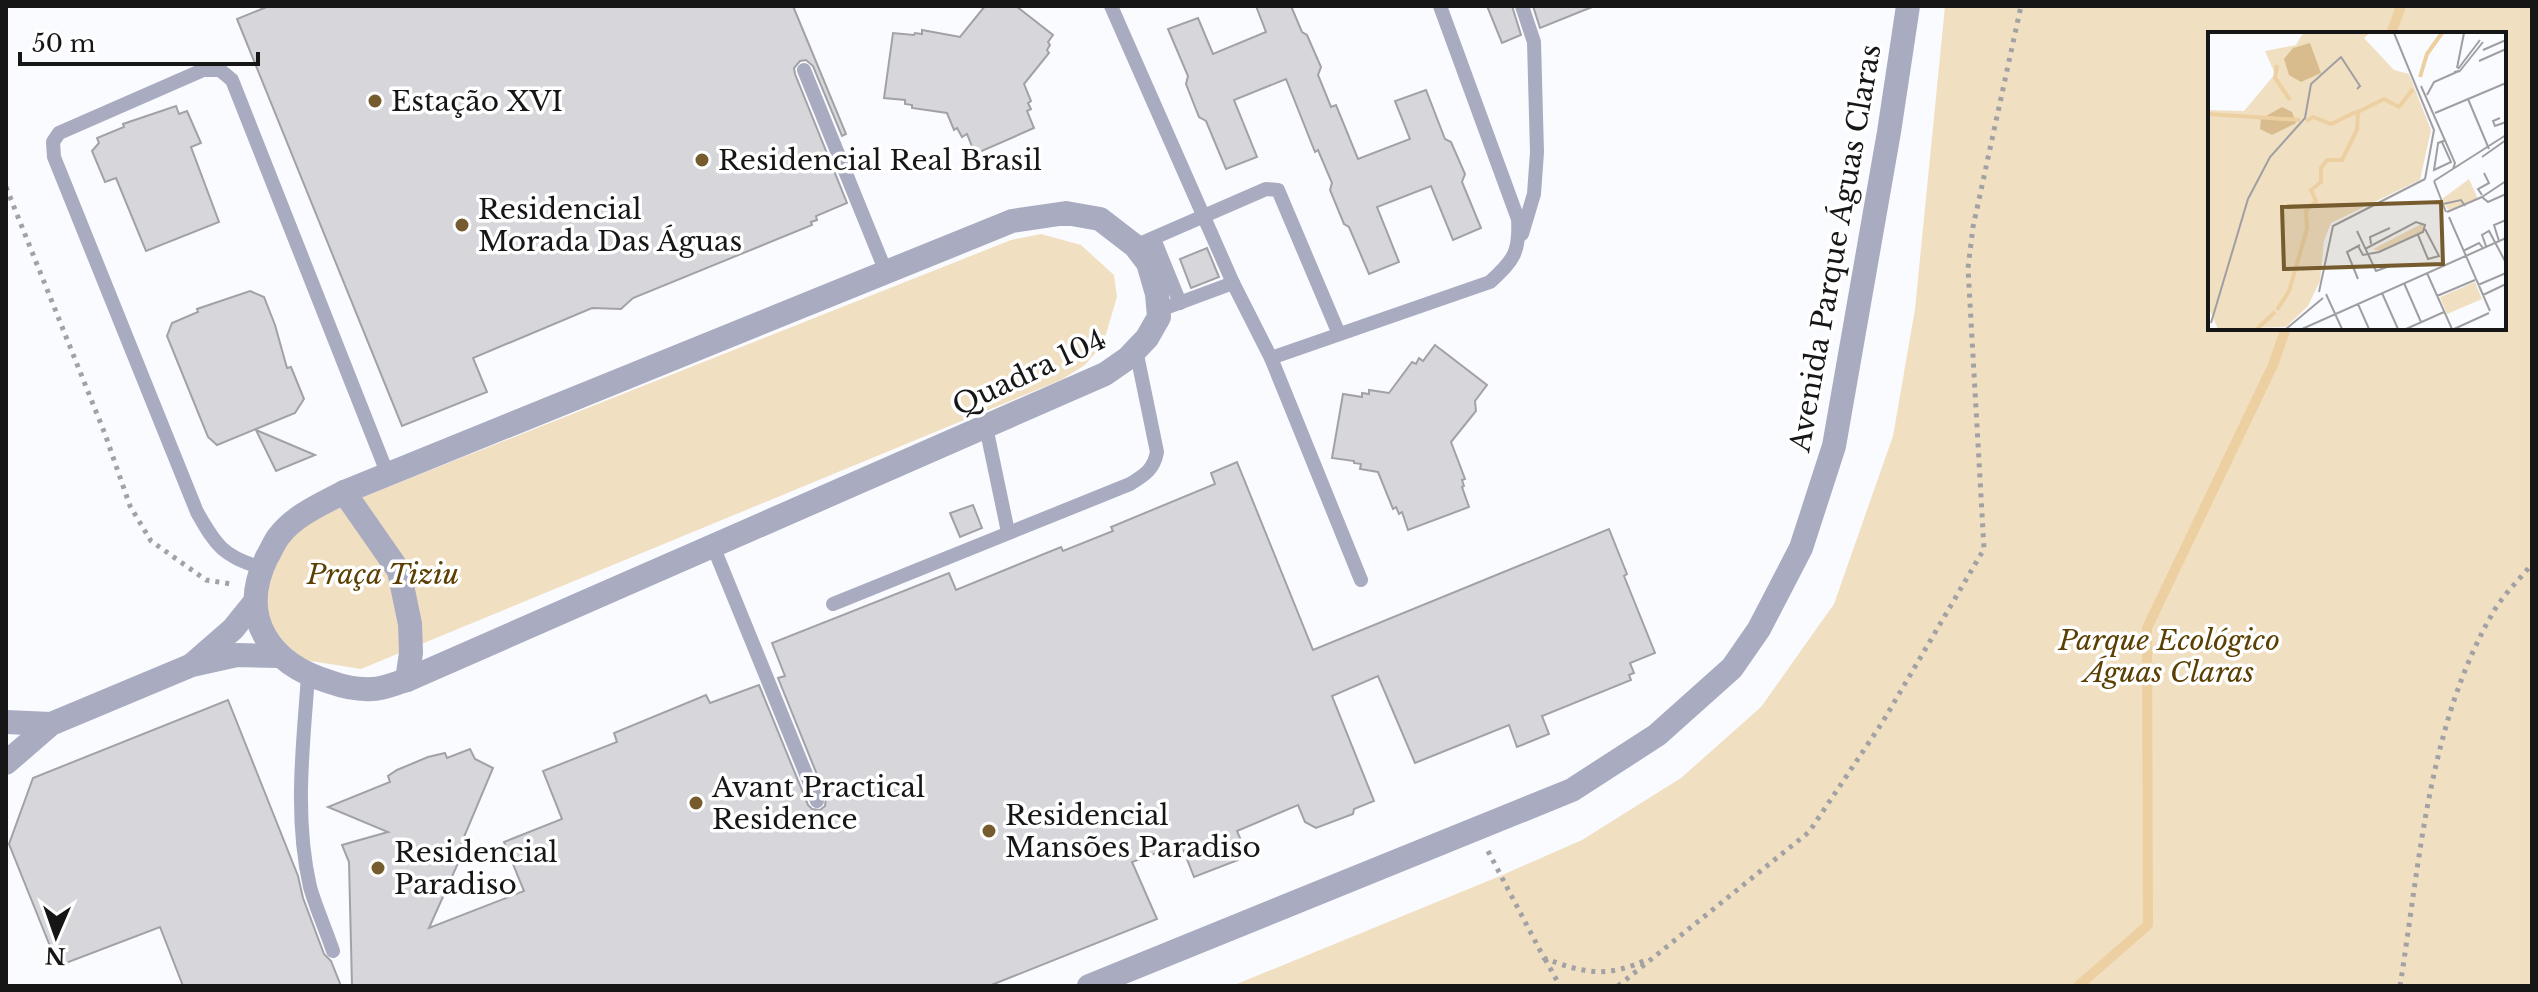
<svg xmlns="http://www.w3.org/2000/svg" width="2538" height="992" viewBox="0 0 2538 992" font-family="'Libre Baskerville',serif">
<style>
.green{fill:#f1dfc2;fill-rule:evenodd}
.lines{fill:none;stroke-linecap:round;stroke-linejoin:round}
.stream{stroke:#edd0a1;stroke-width:10}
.building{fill:#d7d7db;stroke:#a1a2a5;stroke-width:2}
.path{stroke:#a2a2a5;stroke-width:5;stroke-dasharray:4 6;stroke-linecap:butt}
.service{stroke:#a9abc1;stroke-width:14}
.minor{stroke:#a9abc1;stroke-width:24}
.tertiary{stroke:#a9abc1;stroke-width:24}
.poi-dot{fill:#755b2d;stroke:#fff;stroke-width:3}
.labels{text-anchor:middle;stroke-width:7;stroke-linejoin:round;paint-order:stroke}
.poi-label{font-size:28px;fill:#161617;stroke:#fff;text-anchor:start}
.street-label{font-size:28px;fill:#161617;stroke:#fff}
.park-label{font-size:28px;font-style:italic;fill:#5c4003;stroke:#fff}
.inset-river{fill:none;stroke:#edd0a1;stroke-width:4}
.inset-road{fill:none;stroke:#9f9fa2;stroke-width:2}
.view{fill:#755b2d;fill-opacity:0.15;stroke:#755b2d;stroke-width:4}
.inset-edge{fill:none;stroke:#161617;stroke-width:4}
</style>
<rect width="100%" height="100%" fill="#fafbff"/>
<g class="green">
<path d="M1945 6H2532V986H1232L1500 876 1582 840 1681 778 1761 707 1834 604 1893 436 1915 309ZM2210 34H2504V328H2210Z"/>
<polygon points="1041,234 1081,245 1114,275 1117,297 1103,344 1085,365 1061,380 361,669 304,660 268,630 262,582 278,542 340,506 1011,240"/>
</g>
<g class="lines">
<g class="stream">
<polyline points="2391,34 2401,6"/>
<polyline points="2078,986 2148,925 2147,628 2273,365 2286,328"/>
</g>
</g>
<g class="building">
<polygon points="269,6 793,6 846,134 842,136 813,66 806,60 800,61 794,68 795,74 847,203 816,216 817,220 811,222 812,225 633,298 621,309 592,308 473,358 487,392 402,426 237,19"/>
<polygon points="985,6 1016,6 1053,35 1048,42 1050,45 1047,50 1049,53 1024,84 1031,101 1028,103 1031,109 1027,111 1034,128 975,154 967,134 962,137 957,128 954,130 947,113 912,108 912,105 905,104 905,100 884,98 893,33 914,35 915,33 922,34 922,30 960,37"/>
<polygon points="1256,6 1291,6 1302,32 1307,35 1321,67 1318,75 1331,107 1336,105 1358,159 1410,139 1395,101 1426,90 1445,139 1451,142 1465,174 1462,182 1481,228 1453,240 1431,186 1377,207 1399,262 1369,274 1349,227 1344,224 1330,190 1332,183 1318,150 1315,152 1286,79 1234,100 1257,157 1226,169 1206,121 1199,117 1186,84 1188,76 1168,29 1198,18 1213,54 1266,32"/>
<polygon points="1487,6 1512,6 1521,35 1502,43"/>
<polygon points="1533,6 1592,6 1592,7 1540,28"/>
<polygon points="176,106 179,114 187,111 201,143 191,147 219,222 146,251 116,178 105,182 92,151 99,143 97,138 124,127 123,124"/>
<polygon points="1207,248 1219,277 1191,288 1180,259"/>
<polygon points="250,291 264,297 275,325 287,368 291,367 304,399 295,413 217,445 208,437 167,336 172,323 198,312 197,309"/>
<polygon points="1435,345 1487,385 1475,401 1476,411 1451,442 1465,479 1462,480 1464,486 1462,487 1469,507 1408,530 1402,512 1399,514 1396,507 1393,509 1378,472 1360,469 1361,464 1354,463 1354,461 1332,458 1343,394 1362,397 1362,393 1369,394 1369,390 1389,393 1412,362 1416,364 1419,358 1423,361"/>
<polygon points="256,430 315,455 276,471"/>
<polygon points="1237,462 1313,650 1609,529 1627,574 1624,576 1655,653 1630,663 1634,673 1629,675 1631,680 1542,716 1549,734 1517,747 1509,725 1415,763 1378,676 1332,696 1374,801 1354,809 1353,814 1316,828 1305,822 1298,805 1237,831 1243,845 1238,860 1194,877 1181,844 1132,862 1157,919 989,986 352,986 349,862 342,845 388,832 328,807 390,782 388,776 397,770 428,757 445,753 447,758 470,749 475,759 493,768 453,863 459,861 429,928 524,891 504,842 562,819 543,771 617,742 614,733 706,695 710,703 759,685 808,805 812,809 820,810 825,806 826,797 778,678 785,676 772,643 949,573 956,590 1061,547 1063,551 1113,531 1111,527 1215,484 1211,473"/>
<polygon points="973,505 982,528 960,537 950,513"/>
<polygon points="228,700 298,876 303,898 324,954 331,961 341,986 183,986 160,927 58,966 9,844 33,778"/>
</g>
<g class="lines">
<g class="path">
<polyline points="6,187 105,434 130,506 151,541 206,580 231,584"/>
<path d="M1488 851 1544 958C1585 974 1608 978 1648 959"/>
<polyline points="1545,959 1560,986"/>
<polyline points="1618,986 1809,832 1882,723 1984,549 1968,268 1973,227 2021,6"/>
<path d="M2400 986C2420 861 2428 728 2491 616 2501 597 2518 581 2532 564"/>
</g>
<g class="service">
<polyline points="1111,6 1233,283 1271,358 1361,580"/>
<polyline points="804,70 886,272"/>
<polyline points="1522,234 1534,194 1537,152 1534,42 1522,6"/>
<polyline points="1154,239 1180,303"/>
<polyline points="1135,246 1266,189 1278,190 1339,334"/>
<polyline points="1160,310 1233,283"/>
<path d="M1271 358 1490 282C1514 260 1520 252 1518 219L1440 6"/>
<polyline points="986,427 1008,532"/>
<polyline points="713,546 817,801"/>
<path d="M262 568C224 557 216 546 197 512L54 157 53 142 59 133 203 70H220L232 80 388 475"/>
<path d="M833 604 1130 484C1145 475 1154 469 1157 452L1136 350"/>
<path d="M308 676C303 747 294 816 310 887 316 908 326 930 333 951"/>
</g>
<g class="minor">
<path d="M1066 213 1100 219 1135 246 1148 263 1157 294 1159 317 1147 338 1128 358 1105 374 407 680C396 683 383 689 372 689 357 690 344 687 330 682 270 664 237 618 267 557 271 551 274 542 279 536 295 515 322 504 344 492L1012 221Z"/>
<polyline points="344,492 399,571 410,624 411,653 407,680"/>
<polyline points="194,663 233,629 254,603"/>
<polyline points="6,722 51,724"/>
<polyline points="6,763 51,724 192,665 237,655 279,656"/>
</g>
<polyline class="tertiary" points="1089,986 1572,790 1657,735 1732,668 1759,629 1801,548 1834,446 1889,132 1908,6"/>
</g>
<g class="poi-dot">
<circle cx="375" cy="101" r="8"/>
<circle cx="702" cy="160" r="8"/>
<circle cx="462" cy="225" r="8"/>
<circle cx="696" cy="803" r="8"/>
<circle cx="989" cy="831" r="8"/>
<circle cx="378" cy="868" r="8"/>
</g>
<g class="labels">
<g class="poi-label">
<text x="391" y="111">Estação XVI</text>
<text x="718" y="170">Residencial Real Brasil</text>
<text x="478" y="219">Residencial<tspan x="478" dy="32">Morada Das Águas</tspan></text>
<text x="712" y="797">Avant Practical<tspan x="712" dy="32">Residence</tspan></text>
<text x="1005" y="825">Residencial<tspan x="1005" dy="32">Mansões Paradiso</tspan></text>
<text x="394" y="862">Residencial<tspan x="394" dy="32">Paradiso</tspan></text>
</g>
<g class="street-label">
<text transform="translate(1835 248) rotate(-80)" y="10">Avenida Parque Águas Claras</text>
<text transform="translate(1029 372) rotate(-25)" y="10">Quadra 104</text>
</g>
<g class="park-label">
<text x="383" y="584">Praça Tiziu</text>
<text x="2169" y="650">Parque Ecológico<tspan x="2169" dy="32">Águas Claras</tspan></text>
</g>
</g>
<g transform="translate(2208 32)">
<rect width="298" height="298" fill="#fafbff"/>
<path d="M95 1H162L156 6 186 38 201 42 223 98 212 148 123 191 116 209 112 249 100 274 78 295 10 297 0 275V78L36 79 67 42 57 19 88 13ZM261 147 270 167 240 178 234 167ZM215 191 216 199 171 219 165 217ZM267 250 274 267 239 282 232 265Z" fill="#f1dfc2"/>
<path d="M102 11 113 41 93 50 81 43 76 27 85 16ZM74 75 84 80 88 91 64 103 52 97 53 87Z" fill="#d8bc8d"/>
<path class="inset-river" d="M69 33 67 46 82 68M212 45 219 22 234 1M0 82 92 88M98 89 105 85 123 92 148 80M69 278 81 259 99 197 98 179 108 169 103 158 113 150V136L119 128H134L149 98 150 80 176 67 191 75 205 57M49 297 67 280"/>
<path class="inset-road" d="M186 1 226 98 217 147M275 18 298 8M271 29 298 17M249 36 256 1M250 37 272 8M251 40 275 10M213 54 247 131 245 137M219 63 226 50 251 39 246 40M260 67 281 117M227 81 298 51M292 86 285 89 287 94 298 90M234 110 243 130 226 138 230 112V111L238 108M274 125 298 108M226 149 298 103M226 149 238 180M298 149 274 165 280 170 298 162M274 163 270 157 281 151 276 141M235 172 253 168 257 174M239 180 274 165M241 185 282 279M149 199 168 239 182 234M210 203 220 227 231 224 217 197M291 209 286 193 298 188M163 212 162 205 182 196M150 214 155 223 171 220 215 200 217 193 208 190 157 217M278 214 274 203 281 199 298 231M255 219 271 211 275 216M219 241 244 297M150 247 139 220 152 213M196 251 213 290M270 253 298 241M111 260 125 194 217 147M174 261 190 297M118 262 134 297M275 263 298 252M229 264 267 248M150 272 161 297M3 291 40 167 62 125 97 86 103 52 133 25 152 54 149 57M78 297 115 266M94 297 298 206M198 297 236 280M246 297 281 281"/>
<path class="view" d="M233 170 235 232 76 237 74 175Z"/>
<rect width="298" height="298" class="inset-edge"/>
</g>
<rect width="2538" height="992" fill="none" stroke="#161617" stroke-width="16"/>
<g transform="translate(56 936) rotate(182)" stroke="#ffffff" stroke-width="6" paint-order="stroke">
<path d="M0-6L14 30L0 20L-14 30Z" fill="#161617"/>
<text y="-12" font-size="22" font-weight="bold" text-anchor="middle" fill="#161617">N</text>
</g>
<path d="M20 52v12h238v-12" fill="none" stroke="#161617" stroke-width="4"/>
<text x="32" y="52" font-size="24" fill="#161617" stroke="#ffffff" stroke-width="6" paint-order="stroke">50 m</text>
</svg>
